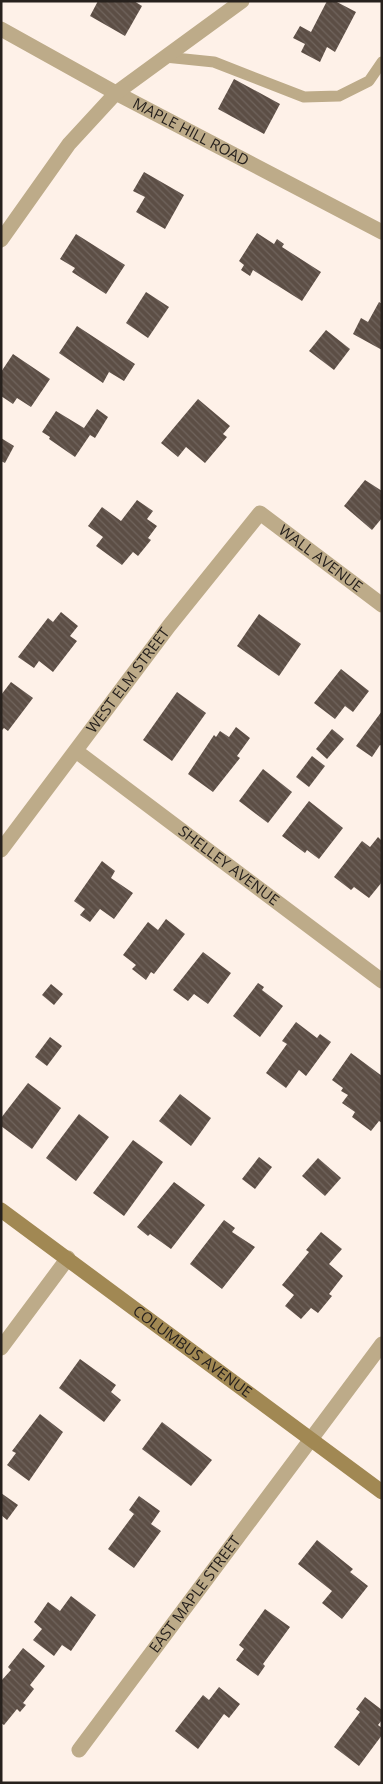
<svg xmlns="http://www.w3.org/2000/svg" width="383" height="1784" viewBox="0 0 383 1784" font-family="'Open Sans',sans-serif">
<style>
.building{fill:url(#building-back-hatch)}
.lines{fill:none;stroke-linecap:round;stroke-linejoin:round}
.lane{stroke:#bdab89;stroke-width:11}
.street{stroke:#bdab89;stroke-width:15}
.secondary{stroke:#a18853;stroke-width:15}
.labels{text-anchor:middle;stroke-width:5;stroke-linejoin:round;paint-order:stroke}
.street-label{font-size:15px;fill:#27211d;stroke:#fef1e8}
</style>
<defs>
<pattern id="building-back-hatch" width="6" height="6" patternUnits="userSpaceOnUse" patternTransform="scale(1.25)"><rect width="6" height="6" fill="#5c4e45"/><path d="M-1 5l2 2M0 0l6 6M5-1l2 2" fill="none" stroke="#70645d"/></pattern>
</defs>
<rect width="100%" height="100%" fill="#fef1e8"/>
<g class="building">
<polygon points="98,1 134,1 142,6 125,36 90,16"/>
<polygon points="327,1 335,1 356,12 335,52 327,47 320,62 301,52 305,44 293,38 300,26 311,32"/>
<polygon points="234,79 280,104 264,134 218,109"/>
<polygon points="144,172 184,195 165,229 136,212 145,197 133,191"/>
<polygon points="257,233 274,244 277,239 284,244 282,247 321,272 302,301 253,270 250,276 241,270 244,265 239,261"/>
<polygon points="76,234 125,265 106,294 72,272 75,268 60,259"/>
<polygon points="146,292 169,307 148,338 126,323"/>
<polygon points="379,302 382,304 382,350 353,334 361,318 368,322"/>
<polygon points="77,326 135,364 124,381 109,372 103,383 59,353"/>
<polygon points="326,330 350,349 334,370 309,351"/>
<polygon points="13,354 50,379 31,407 17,398 13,404 1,396 1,372"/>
<polygon points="198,399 230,426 223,434 227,437 205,463 186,447 178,457 161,443"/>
<polygon points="97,409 108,417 95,438 90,435 75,457 49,439 50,437 42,432 56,411 84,428"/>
<polygon points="1,438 14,446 5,463 1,461"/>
<polygon points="365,480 382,491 382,518 372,530 344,506"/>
<polygon points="137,500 153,511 147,519 157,526 148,538 151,540 138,556 133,552 122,565 96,546 103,537 88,526 102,507 121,521"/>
<polygon points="61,612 78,626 70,636 77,641 53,672 39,661 34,668 18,657 48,618 53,622"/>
<polygon points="259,614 301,644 279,676 237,646"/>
<polygon points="341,669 369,691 353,712 345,706 335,719 314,703"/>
<polygon points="11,682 33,698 8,731 4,728 1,731 1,695"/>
<polygon points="177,692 206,713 172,761 143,740"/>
<polygon points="382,711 382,746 380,745 372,757 356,746"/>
<polygon points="236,727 250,738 237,756 240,758 213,792 188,774 214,735 216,737 220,731 229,737"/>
<polygon points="332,729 344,739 327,759 316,749"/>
<polygon points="312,756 325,766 309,787 296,777"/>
<polygon points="263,769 292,792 268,823 239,801"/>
<polygon points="309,801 343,828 319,859 307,850 305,853 282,836"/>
<polygon points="378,837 382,841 382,882 369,898 354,887 351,890 334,877 362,841 370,847"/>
<polygon points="102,861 115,871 111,878 133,893 114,919 100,909 90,922 80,915 85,909 74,901"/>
<polygon points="166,919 185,934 154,974 151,972 146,980 132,969 136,965 123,955 148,922 158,930"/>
<polygon points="203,952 231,973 208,1004 194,994 188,1001 173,990"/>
<polygon points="258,983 264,987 262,990 283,1006 260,1037 233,1016"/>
<polygon points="51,984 63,994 54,1005 42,995"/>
<polygon points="296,1022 317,1038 320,1034 331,1042 306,1076 299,1070 286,1088 266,1073 287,1044 282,1041"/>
<polygon points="50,1037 62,1046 47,1066 35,1057"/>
<polygon points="351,1053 382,1076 382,1123 379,1121 371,1131 352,1117 355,1112 342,1103 348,1095 341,1091 343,1088 332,1080"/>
<polygon points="28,1083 61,1108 32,1149 1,1126 1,1118"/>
<polygon points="180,1094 211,1118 191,1146 159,1121"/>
<polygon points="79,1114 109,1137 76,1181 46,1158"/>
<polygon points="133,1140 163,1162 124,1216 93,1193"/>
<polygon points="259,1157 272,1167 255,1189 242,1179"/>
<polygon points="318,1158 341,1178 325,1196 302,1176"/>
<polygon points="174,1182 205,1205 171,1249 150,1234 148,1236 137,1227"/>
<polygon points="224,1220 235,1228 232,1232 255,1247 222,1289 190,1264"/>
<polygon points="321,1232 342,1249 329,1264 343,1276 329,1294 332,1296 318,1313 311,1308 301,1319 285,1306 294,1295 282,1285 309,1252 306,1250"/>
<polygon points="80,1359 116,1385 111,1392 121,1400 104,1422 59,1388"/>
<polygon points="40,1414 63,1432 29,1481 7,1465 16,1453 12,1451"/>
<polygon points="162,1422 212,1460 191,1486 142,1449"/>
<polygon points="1,1493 18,1505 7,1520 1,1515"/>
<polygon points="139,1496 160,1511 151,1524 161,1531 134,1568 108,1549 134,1514 129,1510"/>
<polygon points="317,1540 353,1569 350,1572 368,1586 342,1619 322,1603 332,1591 298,1564"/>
<polygon points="71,1596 96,1615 71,1651 62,1645 54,1656 33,1640 42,1629 34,1622 48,1602 60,1611"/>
<polygon points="265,1609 290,1627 263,1664 265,1666 258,1676 236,1660 244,1649 239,1645"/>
<polygon points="23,1648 45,1666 30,1685 34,1689 23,1703 26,1705 20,1712 17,1709 4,1725 1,1723 1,1681 11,1670 8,1667"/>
<polygon points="219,1687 240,1704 229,1718 224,1714 198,1749 175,1731 203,1695 209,1700"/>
<polygon points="365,1697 382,1710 382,1720 378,1725 382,1728 382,1735 359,1766 334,1747 360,1712 356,1709"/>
</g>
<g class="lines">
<polyline class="lane" points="165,57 214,62 304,97 339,96 369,81 382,62"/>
<g class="street">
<path id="s1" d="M1 29 116 93 382 232"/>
<polyline points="1,240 69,144 116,93 242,1"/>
<path id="s2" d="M76 751 382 981"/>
<path id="s3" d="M1 850 169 626 260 513 382 605"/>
<polyline points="1,1348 68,1258"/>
<path id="s4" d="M79 1750 382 1344"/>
</g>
<path class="secondary" id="s5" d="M1 1210 382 1492"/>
</g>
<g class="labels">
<g class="street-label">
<text dy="5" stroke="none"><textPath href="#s1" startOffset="216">MAPLE HILL ROAD</textPath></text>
<text dy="5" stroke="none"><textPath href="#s3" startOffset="501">WALL AVENUE</textPath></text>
<text dy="5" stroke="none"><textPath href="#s3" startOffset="212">WEST ELM STREET</textPath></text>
<text dy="5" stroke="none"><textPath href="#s2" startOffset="191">SHELLEY AVENUE</textPath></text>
<text dy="5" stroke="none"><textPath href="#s5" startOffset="238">COLUMBUS AVENUE</textPath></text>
<text dy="5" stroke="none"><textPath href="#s4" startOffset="194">EAST MAPLE STREET</textPath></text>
</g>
</g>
<rect width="383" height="1784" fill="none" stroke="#27211d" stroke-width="5"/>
</svg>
